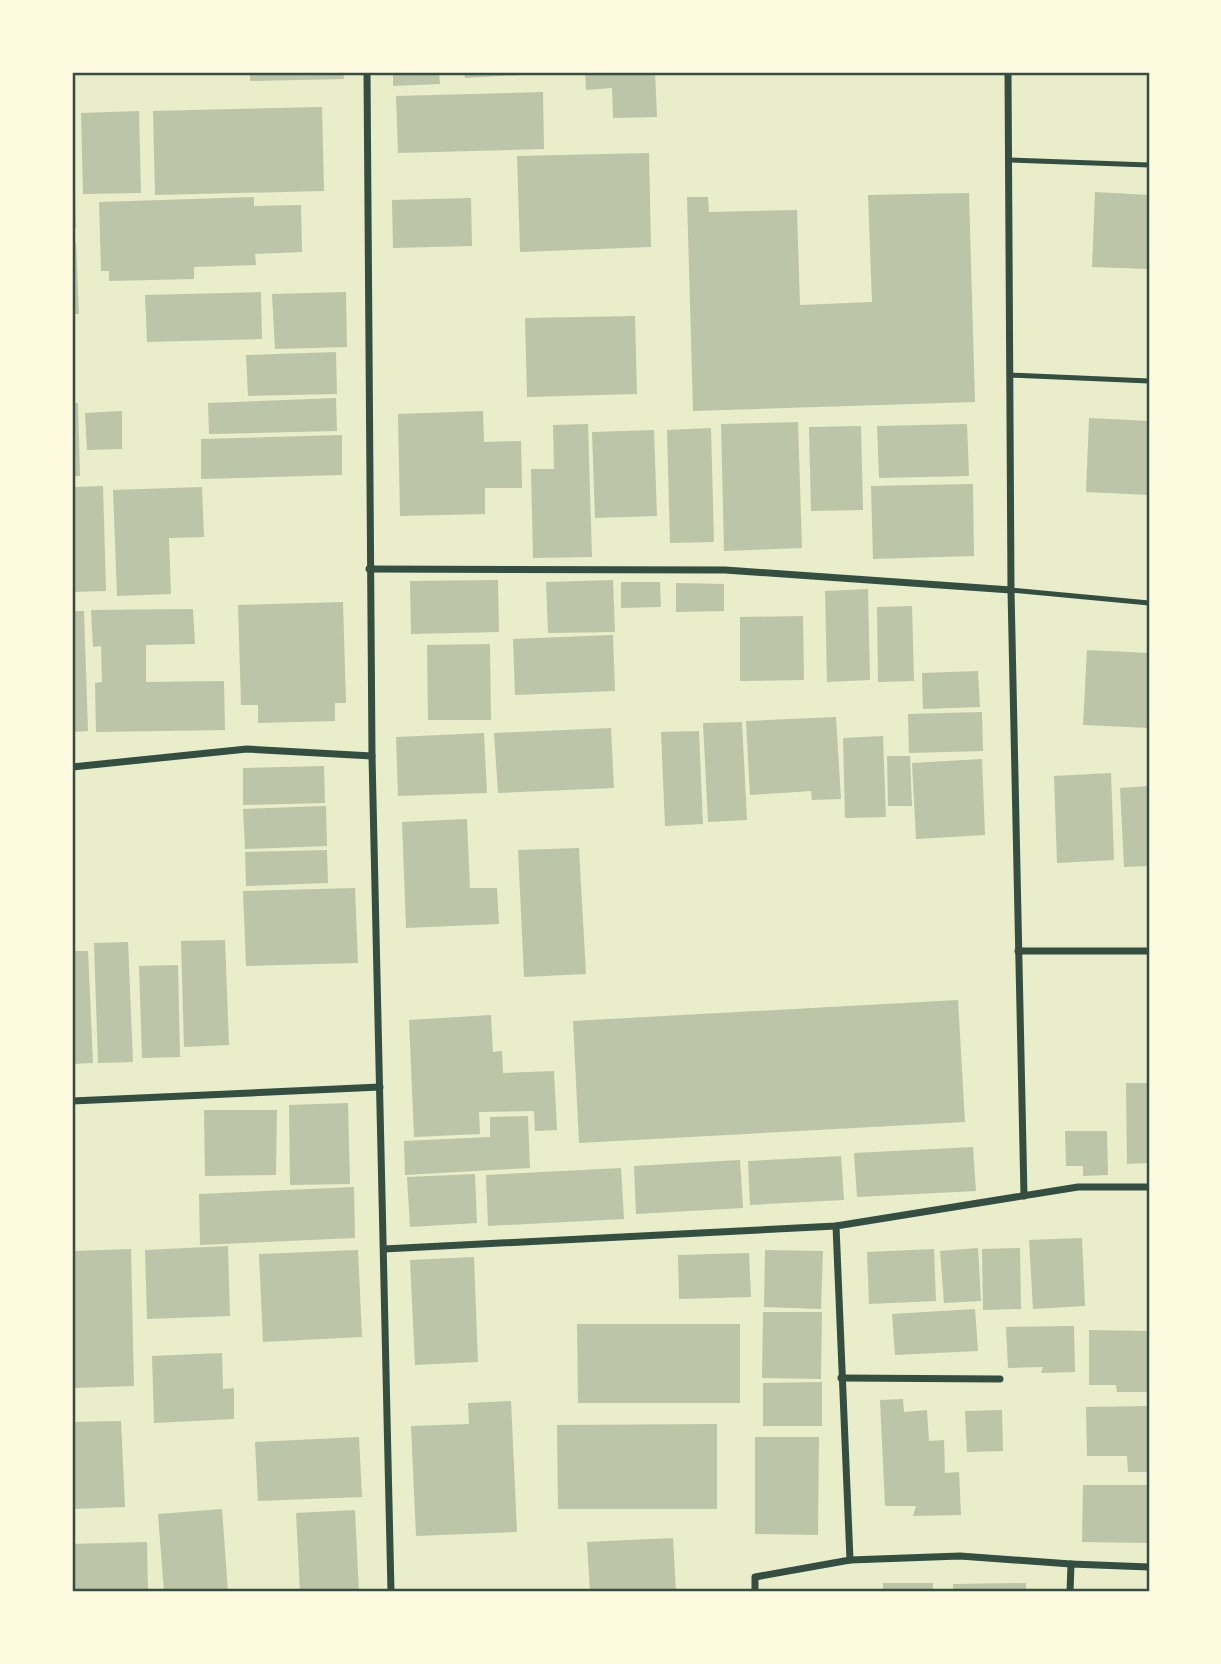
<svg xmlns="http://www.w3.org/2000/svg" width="1221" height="1664" viewBox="0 0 1221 1664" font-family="'DejaVu Sans',sans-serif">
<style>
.building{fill:#bcc5a7}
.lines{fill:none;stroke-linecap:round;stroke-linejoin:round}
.service{stroke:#344e41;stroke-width:5}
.minor{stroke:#344e41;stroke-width:7}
.neatline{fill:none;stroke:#344e41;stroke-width:2.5}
</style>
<rect width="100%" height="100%" fill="#e9edc9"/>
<g class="building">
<polygon points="250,72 343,72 344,79 250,81"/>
<polygon points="393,72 439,72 440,84 393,86"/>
<polygon points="464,72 539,72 539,74 465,78"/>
<polygon points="585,72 655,72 657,117 613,118 612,88 586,90"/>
<polygon points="543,92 544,149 398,153 396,96"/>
<polygon points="322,107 324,191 155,195 153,111"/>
<polygon points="139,111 141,193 83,194 81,113"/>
<polygon points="72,145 74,145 76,228 72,228"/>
<polygon points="649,153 651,247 520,252 517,156"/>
<polygon points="1095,192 1149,195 1149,269 1092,267"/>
<polygon points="969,193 975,402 693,411 687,197 708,197 709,212 797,210 800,305 872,302 868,195"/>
<polygon points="254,197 254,206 301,205 302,252 255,254 256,265 194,267 194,279 109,281 109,271 101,271 99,202"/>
<polygon points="471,198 472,246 393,248 392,200"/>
<polygon points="72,242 76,242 79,314 72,314"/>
<polygon points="261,292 262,339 147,342 145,295"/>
<polygon points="346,292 347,347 275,349 272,294"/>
<polygon points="635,316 637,394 527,397 525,318"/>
<polygon points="336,352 337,394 248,396 246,355"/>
<polygon points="336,398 337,431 209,434 208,403"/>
<polygon points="72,403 78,403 80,476 72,476"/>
<polygon points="122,411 122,449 87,450 85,413"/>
<polygon points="483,411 484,442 521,441 522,488 485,488 485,514 400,516 398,414"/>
<polygon points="1089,418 1149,421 1149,495 1086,492"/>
<polygon points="798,422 802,548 724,551 721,424"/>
<polygon points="588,424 592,557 533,558 531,469 554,469 553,425"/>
<polygon points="967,424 969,476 879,478 877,426"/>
<polygon points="861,426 863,510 811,511 809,427"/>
<polygon points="711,428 714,542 670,543 667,430"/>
<polygon points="654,430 657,516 595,518 592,432"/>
<polygon points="342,435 342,475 201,479 201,439"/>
<polygon points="973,484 974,556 873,559 871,486"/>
<polygon points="103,486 106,591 72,592 72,487"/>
<polygon points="202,487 204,537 169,538 171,594 117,596 113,490"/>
<polygon points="498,580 499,632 411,634 410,581"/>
<polygon points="613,580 615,632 548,633 546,582"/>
<polygon points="621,582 660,582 661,607 621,608"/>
<polygon points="676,583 724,584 724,611 676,612"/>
<polygon points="868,589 870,680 827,682 825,591"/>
<polygon points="343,602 346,703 335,703 335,721 258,723 258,705 241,705 238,605"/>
<polygon points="912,606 914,681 878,682 877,607"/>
<polygon points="193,609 195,644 146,645 146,682 224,681 225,730 96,732 95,683 102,682 101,646 93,647 91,610"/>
<polygon points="72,611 84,611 88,731 72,732"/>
<polygon points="803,616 804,680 740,681 740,617"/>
<polygon points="613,635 615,691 515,695 513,639"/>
<polygon points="490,644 491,720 428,720 427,645"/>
<polygon points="1087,650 1149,653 1149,728 1083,725"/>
<polygon points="978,671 980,707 923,709 922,673"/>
<polygon points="982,712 983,751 909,753 908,714"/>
<polygon points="836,717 841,799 812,800 811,791 750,795 746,721"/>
<polygon points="742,722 747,820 708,822 703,723"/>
<polygon points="611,728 614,788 498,793 494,733"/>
<polygon points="699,731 703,824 665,826 661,732"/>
<polygon points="484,733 487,793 398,796 396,737"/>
<polygon points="883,736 886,817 845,818 843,738"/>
<polygon points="887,756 910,756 912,806 888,806"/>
<polygon points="982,759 985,835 916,839 912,763"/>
<polygon points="324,766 325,803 243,805 243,768"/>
<polygon points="1111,773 1114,860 1057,863 1054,776"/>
<polygon points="1149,786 1149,866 1124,867 1120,788"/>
<polygon points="326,806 327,846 245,849 243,809"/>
<polygon points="467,819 470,888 497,888 499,924 406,928 402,822"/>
<polygon points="579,848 586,974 524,977 518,850"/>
<polygon points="327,850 328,883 246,886 245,852"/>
<polygon points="355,888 358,963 246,966 243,891"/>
<polygon points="225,940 229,1045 184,1047 181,941"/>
<polygon points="128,942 133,1062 98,1063 94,943"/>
<polygon points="72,951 88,951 93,1063 72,1064"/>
<polygon points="178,965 180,1057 142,1058 139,966"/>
<polygon points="958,1000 965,1122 579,1143 573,1021"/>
<polygon points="491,1015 493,1052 502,1051 503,1073 554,1071 557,1130 535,1131 534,1111 479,1112 480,1134 414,1137 409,1020"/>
<polygon points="1126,1083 1149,1083 1149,1163 1127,1164"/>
<polygon points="348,1103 350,1184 290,1185 289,1105"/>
<polygon points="204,1110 277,1110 276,1175 205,1176"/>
<polygon points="528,1116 530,1168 405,1175 404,1141 490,1137 490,1117"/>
<polygon points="1065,1131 1107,1131 1108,1175 1083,1176 1083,1166 1066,1166"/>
<polygon points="973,1147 976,1191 857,1197 854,1153"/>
<polygon points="841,1156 844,1200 750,1205 748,1161"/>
<polygon points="740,1160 743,1208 636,1214 634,1166"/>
<polygon points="621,1168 624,1219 488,1226 486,1175"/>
<polygon points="475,1174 477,1223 410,1227 407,1177"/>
<polygon points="354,1187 355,1238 200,1245 199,1194"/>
<polygon points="1082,1238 1085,1306 1033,1309 1029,1240"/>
<polygon points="228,1246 230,1316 147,1319 145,1250"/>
<polygon points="978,1248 981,1301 944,1303 940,1251"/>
<polygon points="1020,1248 1021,1309 983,1310 982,1249"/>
<polygon points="131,1249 134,1386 72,1388 72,1251"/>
<polygon points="934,1249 936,1301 869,1304 867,1252"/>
<polygon points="358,1250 362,1337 263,1342 259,1254"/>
<polygon points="765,1250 823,1251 821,1309 764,1307"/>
<polygon points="749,1253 751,1297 679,1299 678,1255"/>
<polygon points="474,1257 478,1362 415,1365 410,1260"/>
<polygon points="975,1309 978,1351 895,1355 892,1314"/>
<polygon points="763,1312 822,1312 821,1379 762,1378"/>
<polygon points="577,1324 740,1324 740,1403 578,1403"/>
<polygon points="1074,1326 1075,1372 1041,1373 1043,1367 1008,1368 1006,1327"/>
<polygon points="1089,1330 1149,1331 1148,1392 1117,1392 1116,1385 1089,1385"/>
<polygon points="222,1353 223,1389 234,1388 234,1419 154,1423 152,1356"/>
<polygon points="822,1382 822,1426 763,1426 763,1383"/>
<polygon points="903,1399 904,1412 927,1410 929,1441 944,1440 945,1473 959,1472 961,1515 913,1516 916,1506 885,1506 880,1400"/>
<polygon points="511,1401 517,1532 416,1536 411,1426 469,1424 468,1403"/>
<polygon points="1149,1406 1149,1472 1128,1472 1127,1456 1087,1456 1086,1407"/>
<polygon points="1002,1410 1003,1451 967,1452 965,1411"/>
<polygon points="121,1421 125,1507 72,1509 72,1422"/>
<polygon points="717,1424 717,1509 558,1509 557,1425"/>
<polygon points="359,1437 362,1497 258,1501 255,1442"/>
<polygon points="755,1437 819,1437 818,1535 755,1534"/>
<polygon points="1083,1485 1149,1485 1149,1543 1082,1542"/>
<polygon points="222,1509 228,1592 164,1592 158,1514"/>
<polygon points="355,1510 359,1592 300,1592 296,1513"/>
<polygon points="673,1538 676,1592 590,1592 587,1542"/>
<polygon points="147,1542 148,1592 72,1592 72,1544"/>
<rect x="883" y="1583" width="50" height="9"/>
<polygon points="1026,1583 1026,1592 953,1592 953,1584"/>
</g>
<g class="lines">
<g class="service">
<polyline points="1008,160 1149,165"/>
<polyline points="1009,375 1149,381"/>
<polyline points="1011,590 1149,603"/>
</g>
<g class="minor">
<polyline points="367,72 372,756 391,1592"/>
<polyline points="1008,72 1011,590 1024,1196"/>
<polyline points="369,569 725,570 1011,590"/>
<polyline points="72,767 247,749 372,756"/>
<polyline points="1018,951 1149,951"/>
<polyline points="72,1101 380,1087"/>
<polyline points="384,1249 836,1226 1078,1187 1149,1187"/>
<polyline points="841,1378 1000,1379"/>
<polyline points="850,1560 960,1556 1071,1564"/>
<polyline points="755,1592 755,1577 850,1560 836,1226"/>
<polyline points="1070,1592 1071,1564 1149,1567"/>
</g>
</g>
<rect width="1221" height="1664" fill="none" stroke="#fefae0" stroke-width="147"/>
<rect x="74" y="74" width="1074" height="1516" class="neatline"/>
</svg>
